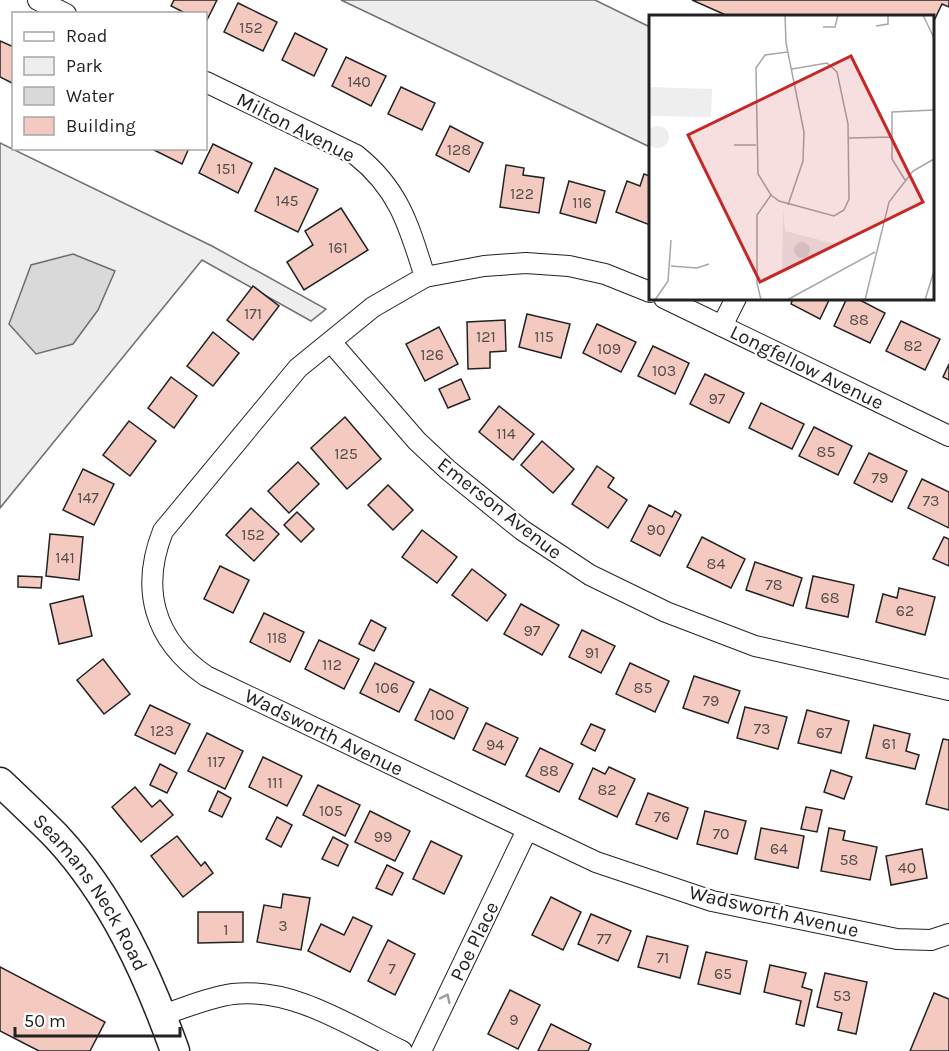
<svg xmlns="http://www.w3.org/2000/svg" width="949" height="1051" viewBox="0 0 949 1051" font-family="Karla,sans-serif">
<style>
.green{fill:#eee;stroke:#6f6f6f;stroke-width:1.5}
.parking{fill:#ededed;stroke:#6f6f6f;stroke-width:1.5}
.water{fill:#d9d9d9;stroke:#6f6f6f;stroke-width:1.5}
.building{fill:#f3c9c0;stroke:#222;stroke-width:1.5}
.lines{fill:none;stroke-linecap:round;stroke-linejoin:round}
.minor-casing{stroke:#222;stroke-width:22}
.secondary-casing{stroke:#222;stroke-width:31}
.minor{stroke:#fff;stroke-width:20}
.secondary{stroke:#fff;stroke-width:28}
.oneway{stroke:#9c9c9c}
.labels{text-anchor:middle;stroke-width:4.5;stroke-linejoin:round;paint-order:stroke}
.number-label{font-size:16px;fill:#564c4a}
.street-label{font-size:20px;fill:#222;stroke:#fff}
.inset-road{fill:none;stroke:#a7a7a7;stroke-width:1.5}
.view{fill:#c62828;fill-opacity:0.15;stroke:#c62828;stroke-width:3}
.inset-edge{fill:none;stroke:#222;stroke-width:3}
</style>
<rect width="100%" height="100%" fill="#fff"/>
<polygon class="green" points="0,143 212,246 326,309 311,321 202,260 0,508"/>
<polygon class="parking" points="341,0 595,0 650,27 650,147"/>
<polygon class="water" points="73,254 115,271 98,310 73,344 36,354 9,324 31,265"/>
<g class="building">
<polygon points="174,0 217,0 206,22 206,14 187,14 171,6"/>
<polygon points="692,0 949,0 949,7 942,4 932,25 932,16 728,16"/>
<polygon points="238,3 277,22 263,51 224,32"/>
<polygon points="295,33 327,49 314,76 282,60"/>
<polygon points="0,41 14,47 14,84 0,77"/>
<polygon points="346,57 386,76 371,106 332,86"/>
<polygon points="401,87 435,103 422,130 388,114"/>
<polygon points="450,126 483,143 469,172 436,155"/>
<polygon points="213,144 252,163 238,193 199,173"/>
<polygon points="150,148 189,148 182,164"/>
<polygon points="506,165 524,168 523,175 544,178 539,213 500,207"/>
<polygon points="275,168 318,189 298,232 255,211"/>
<polygon points="644,174 650,176 650,225 616,212 627,181 640,186"/>
<polygon points="569,181 605,191 596,223 560,213"/>
<polygon points="341,208 368,250 304,290 287,262 313,245 305,231"/>
<polygon points="253,286 279,306 253,340 227,320"/>
<polygon points="793,298 830,298 820,319 791,304"/>
<polygon points="847,298 856,298 885,313 870,343 834,326"/>
<polygon points="527,314 570,324 561,358 519,347"/>
<polygon points="505,320 506,351 490,352 490,368 468,369 467,322"/>
<polygon points="901,321 940,339 925,370 886,351"/>
<polygon points="597,324 636,342 621,372 583,353"/>
<polygon points="439,327 458,364 425,381 406,344"/>
<polygon points="213,332 239,353 213,386 187,366"/>
<polygon points="653,346 689,363 675,394 638,376"/>
<polygon points="949,364 949,380 943,377"/>
<polygon points="705,374 744,393 729,423 690,404"/>
<polygon points="171,377 197,396 174,428 148,408"/>
<polygon points="461,379 470,399 448,408 439,389"/>
<polygon points="761,403 804,424 792,449 749,428"/>
<polygon points="499,406 534,434 513,460 479,432"/>
<polygon points="345,417 381,459 347,489 311,448"/>
<polygon points="129,421 156,441 130,476 103,455"/>
<polygon points="814,427 852,446 838,475 799,456"/>
<polygon points="542,441 574,469 553,493 521,465"/>
<polygon points="869,453 907,471 892,502 854,483"/>
<polygon points="298,462 319,484 289,513 268,491"/>
<polygon points="597,466 614,478 608,487 627,500 608,528 572,504"/>
<polygon points="83,469 114,484 94,525 63,510"/>
<polygon points="922,479 949,492 949,528 908,508"/>
<polygon points="388,485 413,510 393,530 368,505"/>
<polygon points="649,505 672,517 675,511 681,515 660,556 631,541"/>
<polygon points="251,508 279,534 254,561 226,535"/>
<polygon points="297,512 314,529 301,542 284,525"/>
<polygon points="422,530 457,557 437,583 402,557"/>
<polygon points="50,534 83,537 79,580 46,576"/>
<polygon points="702,537 745,559 731,588 687,567"/>
<polygon points="944,537 949,539 949,566 933,559"/>
<polygon points="755,562 802,578 793,606 746,590"/>
<polygon points="220,566 249,580 233,613 204,599"/>
<polygon points="472,569 506,595 487,621 452,595"/>
<polygon points="18,576 42,577 41,588 18,587"/>
<polygon points="813,576 854,585 848,617 806,608"/>
<polygon points="899,588 935,597 925,635 876,622 883,594 897,598"/>
<polygon points="83,596 92,636 59,644 50,604"/>
<polygon points="521,604 559,625 542,655 504,634"/>
<polygon points="264,613 304,632 290,662 250,642"/>
<polygon points="371,620 386,628 374,651 359,644"/>
<polygon points="582,630 615,646 601,673 569,657"/>
<polygon points="319,640 359,659 344,689 305,669"/>
<polygon points="103,659 130,694 104,714 77,680"/>
<polygon points="375,663 414,682 399,712 360,693"/>
<polygon points="630,663 669,681 655,712 616,694"/>
<polygon points="694,676 740,691 728,723 683,708"/>
<polygon points="430,689 468,708 454,739 415,720"/>
<polygon points="150,705 190,724 175,754 135,735"/>
<polygon points="745,707 787,717 778,749 737,738"/>
<polygon points="807,710 849,721 841,753 798,743"/>
<polygon points="486,723 518,738 505,765 473,750"/>
<polygon points="591,724 605,730 595,751 581,744"/>
<polygon points="874,725 910,734 906,751 919,755 915,769 866,758"/>
<polygon points="207,733 243,751 225,789 188,771"/>
<polygon points="943,739 949,740 949,810 926,804"/>
<polygon points="540,748 573,764 559,792 526,776"/>
<polygon points="263,757 302,776 287,806 249,787"/>
<polygon points="160,764 177,773 167,793 150,785"/>
<polygon points="609,767 635,779 617,817 579,799 593,768 605,774"/>
<polygon points="831,770 852,777 844,799 824,792"/>
<polygon points="318,785 360,805 345,836 303,815"/>
<polygon points="135,787 152,807 160,800 173,815 141,842 112,807"/>
<polygon points="218,791 231,798 222,817 209,811"/>
<polygon points="648,793 688,808 677,839 636,824"/>
<polygon points="806,807 822,810 817,832 801,829"/>
<polygon points="370,811 410,831 395,861 355,842"/>
<polygon points="705,811 746,821 737,854 697,844"/>
<polygon points="277,817 292,825 281,847 266,839"/>
<polygon points="761,828 804,836 798,868 755,859"/>
<polygon points="829,828 845,831 843,840 877,847 870,880 821,871"/>
<polygon points="177,836 201,866 205,862 213,873 183,897 151,856"/>
<polygon points="333,837 348,845 338,866 322,859"/>
<polygon points="431,841 462,856 444,894 413,879"/>
<polygon points="922,849 927,878 891,885 886,856"/>
<polygon points="387,865 403,873 392,895 376,888"/>
<polygon points="283,894 310,898 301,950 257,942 264,905 281,908"/>
<polygon points="551,897 581,912 563,950 532,935"/>
<polygon points="198,912 243,912 243,942 198,943"/>
<polygon points="591,914 631,931 618,961 578,944"/>
<polygon points="353,917 372,926 350,972 308,951 321,924 344,935"/>
<polygon points="647,936 688,946 680,978 638,967"/>
<polygon points="388,940 415,954 395,995 368,981"/>
<polygon points="706,952 747,961 740,994 698,984"/>
<polygon points="770,965 806,973 802,987 812,990 804,1026 796,1024 801,1001 764,992"/>
<polygon points="0,967 105,1022 90,1051 39,1051 0,1031"/>
<polygon points="825,973 867,982 856,1034 838,1030 842,1013 817,1007"/>
<polygon points="510,990 540,1005 518,1049 488,1034"/>
<polygon points="934,993 949,999 949,1051 910,1051"/>
<polygon points="551,1024 591,1044 588,1051 538,1051"/>
</g>
<g class="lines">
<g class="minor-casing">
<g id="minor">
<polyline points="38,0 66,14"/>
<path d="M206 82 356 155C399 189 409 226 425 277"/>
<path d="M650 292 605 274 569 266 526 263 484 266 425 277 373 307 298 368 163 531C140 589 154 640 206 676L596 862 712 901 897 939 931 940 949 934"/>
<polyline points="664,298 949,436"/>
<polyline points="722,326 736,298"/>
<polyline points="331,342 417,441 448,470 522,530 590,575 666,612 755,646 949,690"/>
<path d="M162 1015C185 1008 209 997 233 994 293 987 350 1026 402 1051"/>
<polyline points="421,1051 527,830"/>
</g>
</g>
<g class="secondary-casing">
<g id="secondary">
<path id="s1" d="M0 782C19 800 38 818 56 836 112 896 148 975 175 1051"/>
</g>
</g>
<use href="#minor" class="minor"/>
<use href="#secondary" class="secondary"/>
</g>
<defs><path id="oneway-chevron" d="M-2-3.5L2.5 0L-2 3.5" fill="none" stroke-width="1.6" stroke-linecap="round" stroke-linejoin="round" transform="scale(1.5)"/></defs>
<use class="oneway" href="#oneway-chevron" transform="translate(446 998) rotate(-64)"/>
<g class="labels">
<g class="number-label">
<text x="251" y="33">152</text>
<text x="359" y="87">140</text>
<text x="459" y="155">128</text>
<text x="226" y="174">151</text>
<text x="522" y="199">122</text>
<text x="287" y="206">145</text>
<text x="582" y="208">116</text>
<text x="338" y="253">161</text>
<text x="253" y="319">171</text>
<text x="859" y="325">88</text>
<text x="486" y="342">121</text>
<text x="544" y="342">115</text>
<text x="913" y="351">82</text>
<text x="609" y="354">109</text>
<text x="432" y="360">126</text>
<text x="664" y="376">103</text>
<text x="717" y="404">97</text>
<text x="506" y="439">114</text>
<text x="826" y="457">85</text>
<text x="346" y="459">125</text>
<text x="880" y="483">79</text>
<text x="88" y="503">147</text>
<text x="931" y="506">73</text>
<text x="656" y="535">90</text>
<text x="253" y="540">152</text>
<text x="65" y="563">141</text>
<text x="716" y="569">84</text>
<text x="774" y="590">78</text>
<text x="830" y="603">68</text>
<text x="905" y="616">62</text>
<text x="532" y="636">97</text>
<text x="277" y="643">118</text>
<text x="592" y="658">91</text>
<text x="332" y="670">112</text>
<text x="387" y="693">106</text>
<text x="643" y="693">85</text>
<text x="711" y="706">79</text>
<text x="442" y="720">100</text>
<text x="762" y="734">73</text>
<text x="162" y="736">123</text>
<text x="824" y="738">67</text>
<text x="889" y="749">61</text>
<text x="495" y="750">94</text>
<text x="216" y="767">117</text>
<text x="549" y="776">88</text>
<text x="275" y="788">111</text>
<text x="607" y="795">82</text>
<text x="331" y="816">105</text>
<text x="662" y="822">76</text>
<text x="721" y="839">70</text>
<text x="383" y="842">99</text>
<text x="779" y="854">64</text>
<text x="849" y="865">58</text>
<text x="907" y="873">40</text>
<text x="283" y="931">3</text>
<text x="226" y="935">1</text>
<text x="604" y="944">77</text>
<text x="663" y="963">71</text>
<text x="392" y="974">7</text>
<text x="723" y="979">65</text>
<text x="842" y="1001">53</text>
<text x="514" y="1025">9</text>
</g>
<g class="street-label">
<text transform="translate(296 127) rotate(27)" y="7">Milton Avenue</text>
<text transform="translate(807 367) rotate(26)" y="7">Longfellow Avenue</text>
<text transform="translate(500 508) rotate(38)" y="7">Emerson Avenue</text>
<text transform="translate(324 732) rotate(26)" y="7">Wadsworth Avenue</text>
<text dy="7" stroke="none"><textPath href="#s1" startOffset="144">Seamans Neck Road</textPath></text>
<text transform="translate(774 911) rotate(13)" y="7">Wadsworth Avenue</text>
<text transform="translate(474 941) rotate(-64)" y="7">Poe Place</text>
</g>
</g>
<g transform="translate(649 15)">
<rect width="285" height="285" fill="#fff"/>
<path d="M0 72 63 74 62 102 0 101ZM-2 122a11 11 0 1 1 22 0a11 11 0 1 1-22 0ZM134 193 136 216 190 230 133 260Z" fill="#eee"/>
<path d="M145 235a8 8 0 1 1 16 0a8 8 0 1 1-16 0Z" fill="#d9d9d9"/>
<path class="inset-road" d="M136 0 137 28 155 117 154 146 139 190M274 0 285 23M227 11 239 9V0M174 12H186L189 0M139 37 116 40 107 53 109 159 122 180 130 186 185 201 195 195 200 184 199 109 188 57 178 48 143 54M200 123 243 122M85 130H107M256 165 243 144V97L285 95M22 251 48 253 60 249M6 285 19 266 22 225M112 285 108 268V200L122 180M138 285 226 237M216 285 240 187 264 156 285 144M276 285 285 256"/>
<path class="view" d="M202 41 274 187 111 267 39 120Z"/>
<rect width="285" height="285" class="inset-edge"/>
</g>
<rect x="12" y="12" width="195" height="138" fill="#ffffff" stroke="#a7a7a7" stroke-width="1.5"/>
<rect x="24" y="32" width="30" height="9" fill="#ffffff" stroke="#a7a7a7" stroke-width="1.5"/>
<text x="66" y="42" font-size="18" fill="#222222">Road</text>
<rect x="24" y="57" width="30" height="18" fill="#eeeeee" stroke="#a7a7a7" stroke-width="1.5"/>
<text x="66" y="72" font-size="18" fill="#222222">Park</text>
<rect x="24" y="87" width="30" height="18" fill="#d9d9d9" stroke="#a7a7a7" stroke-width="1.5"/>
<text x="66" y="102" font-size="18" fill="#222222">Water</text>
<rect x="24" y="117" width="30" height="18" fill="#f3c9c0" stroke="#a7a7a7" stroke-width="1.5"/>
<text x="66" y="132" font-size="18" fill="#222222">Building</text>
<path d="M15 1027v9h165v-9" fill="none" stroke="#222222" stroke-width="3"/>
<text x="24" y="1027" font-size="18" fill="#222222" stroke="#ffffff" stroke-width="4.5" paint-order="stroke">50 m</text>
</svg>
